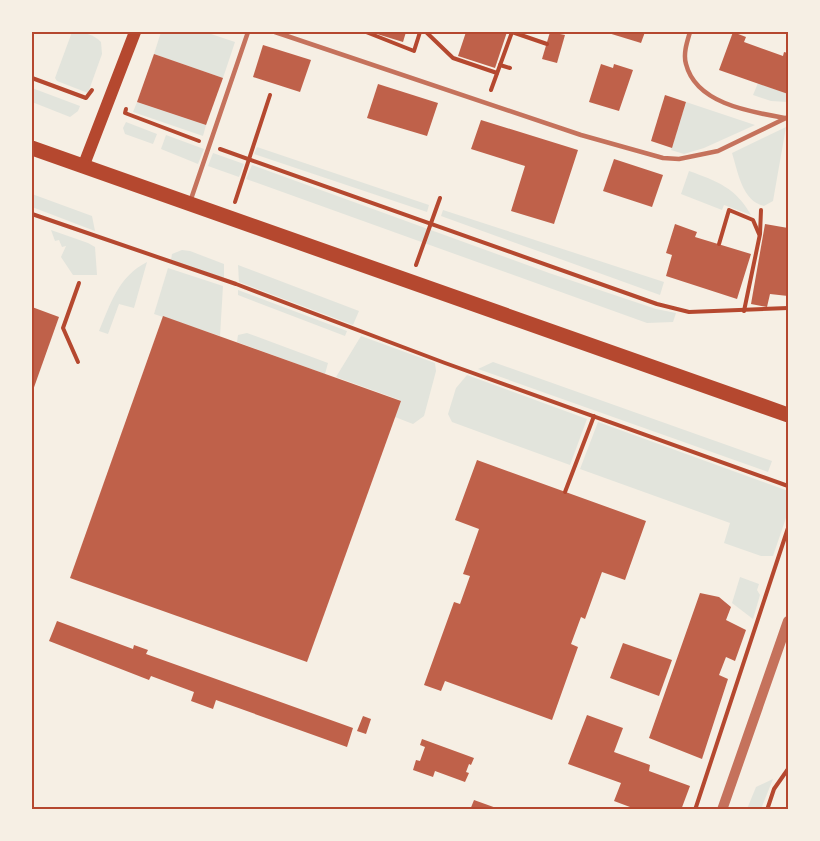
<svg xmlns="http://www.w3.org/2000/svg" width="820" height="841" viewBox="0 0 820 841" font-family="'PT Sans Narrow',sans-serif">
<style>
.green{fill:#e2e4dc}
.building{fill:#bf614a}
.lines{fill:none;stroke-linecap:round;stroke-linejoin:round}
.path{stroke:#b5482f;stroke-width:4}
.service{stroke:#c5725c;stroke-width:4.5}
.tertiary{stroke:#c5725c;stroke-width:10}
.secondary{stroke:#b5482f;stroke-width:12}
.primary{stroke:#b5482f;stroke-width:15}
.neatline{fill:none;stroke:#b5482f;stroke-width:2}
</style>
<rect width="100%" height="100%" fill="#f6efe4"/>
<g class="green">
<path d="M72 32C83 32 93 34 101 42L102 54 88 93 57 81 55 78Z"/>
<polygon points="161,32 205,32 235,42 223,78 154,54"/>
<polygon points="758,83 788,94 788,102 771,101 753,95"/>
<polygon points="32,88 80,106 78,111 70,117 32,102"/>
<polygon points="137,102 206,125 203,136 133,112"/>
<polygon points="686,102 755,125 704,148 684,154 671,150"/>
<polygon points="126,122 157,134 153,144 125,134 123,128"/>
<path d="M786 127 773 201 764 206C742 201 738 172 732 153Z"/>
<polygon points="166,135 204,149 198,164 161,149"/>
<polygon points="257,147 429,205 427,212 254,154"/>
<polygon points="213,153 244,164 239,177 208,166"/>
<polygon points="252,165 549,273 656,309 676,313 673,322 647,323 246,179"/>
<path d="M689 171C717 181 736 188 751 215L724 205 722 210 681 194Z"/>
<polygon points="32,194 92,216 95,231 32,207"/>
<polygon points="443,210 664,282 660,295 441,216"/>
<polygon points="51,230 88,243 95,247 97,275 73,275 61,257 66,246 62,247 59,240 55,241"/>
<polygon points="182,250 190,251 224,264 224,278 171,260 172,254"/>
<path d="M147 262 134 308 119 304 108 334 99 331C111 303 118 277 147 262Z"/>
<polygon points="238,265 359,311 353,325 239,282"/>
<polygon points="168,268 223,286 220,336 154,314"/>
<polygon points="238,290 347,331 345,336 238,295"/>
<polygon points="247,333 328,363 325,374 237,342 238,335"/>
<polygon points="361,336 435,363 436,371 424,416 413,424 395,417 400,400 336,377"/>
<polygon points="493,362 772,461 768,472 478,369"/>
<polygon points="467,375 587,419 570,465 452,422 448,414 456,388"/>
<polygon points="598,422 788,491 788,512 773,556 761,556 724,543 730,523 580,469"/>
<polygon points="740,577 759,584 757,590 760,595 753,619 732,603"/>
<polygon points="773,779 761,809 747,809 756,787"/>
</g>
<g class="building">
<polygon points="378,32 406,32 403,42 377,34"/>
<polygon points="466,32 507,32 495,68 458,56"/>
<polygon points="550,32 565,35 557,63 542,59"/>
<polygon points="605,32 645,32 641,43"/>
<polygon points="733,32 746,37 744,42 783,56 784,52 788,53 788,94 719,70"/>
<polygon points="263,45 311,60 300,92 253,77"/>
<polygon points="154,54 223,78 206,125 137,102"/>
<polygon points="601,64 613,68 614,64 633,70 619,111 589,102"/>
<polygon points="378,84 438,103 427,136 367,118"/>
<polygon points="665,95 686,102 672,148 651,141"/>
<polygon points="481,120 578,150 554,224 511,211 525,166 471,149"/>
<polygon points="614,159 663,175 652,207 603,191"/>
<polygon points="675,224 697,232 695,237 751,254 737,299 666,276 672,255 666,253"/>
<polygon points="765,224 788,228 788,296 770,294 767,307 751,304"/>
<polygon points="32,307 59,317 32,393"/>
<polygon points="163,316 401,401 307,662 70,578"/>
<polygon points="477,460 646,521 625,580 602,572 585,619 581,617 571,644 578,647 552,720 445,681 441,691 424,685 454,602 460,604 470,576 463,574 479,529 455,520"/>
<polygon points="700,593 719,597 731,607 726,620 746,630 735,661 726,657 719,675 728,679 702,759 649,738"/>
<polygon points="57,621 133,649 134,645 148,650 146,654 353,728 347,747 216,700 213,709 191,701 194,692 151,676 149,680 49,641"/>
<polygon points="623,643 672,660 659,696 610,678"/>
<polygon points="587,715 623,728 614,752 650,765 649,771 690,786 681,810 638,810 614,801 621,783 568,764"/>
<polygon points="363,716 371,719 366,734 357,731"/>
<polygon points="422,739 474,758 471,765 469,764 466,772 469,773 465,782 435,771 433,777 413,770 416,760 420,761 425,747 420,745"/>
<polygon points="474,800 499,809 499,810 470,810"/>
</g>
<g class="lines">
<g class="path">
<polyline points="366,32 414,51 420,32"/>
<polyline points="426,32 453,58 497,73"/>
<polyline points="512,32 547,44"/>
<polyline points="500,65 510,68"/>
<polyline points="32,78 86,98 92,90"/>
<polyline points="491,90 512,32"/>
<polyline points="126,109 125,113 199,141"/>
<polyline points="220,149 657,304 689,312 788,308"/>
<polyline points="235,202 270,95"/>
<polyline points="32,214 236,284 445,363 788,486"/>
<polyline points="719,244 729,210 753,220 759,234"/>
<polyline points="416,265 440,198"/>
<polyline points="744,311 760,234 761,210"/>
<polyline points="78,362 63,328 79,283"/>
<polyline points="565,492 594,416"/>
<polyline points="695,810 788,528"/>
<polyline points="767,810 774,789 788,769"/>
</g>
<g class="service">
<polyline points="275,32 581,135 663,158 679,159 718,151 788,117"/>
<path d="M690 32C687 42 683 54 686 64 696 104 751 112 785 118"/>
<polyline points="190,202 248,32"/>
</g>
<polyline class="tertiary" points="722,810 788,621"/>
<polyline class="secondary" points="83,167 135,32"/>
<polyline class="primary" points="32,148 788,415"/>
</g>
<rect width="820" height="841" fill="none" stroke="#f6efe4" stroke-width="66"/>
<rect x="33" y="33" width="754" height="775" class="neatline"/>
</svg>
